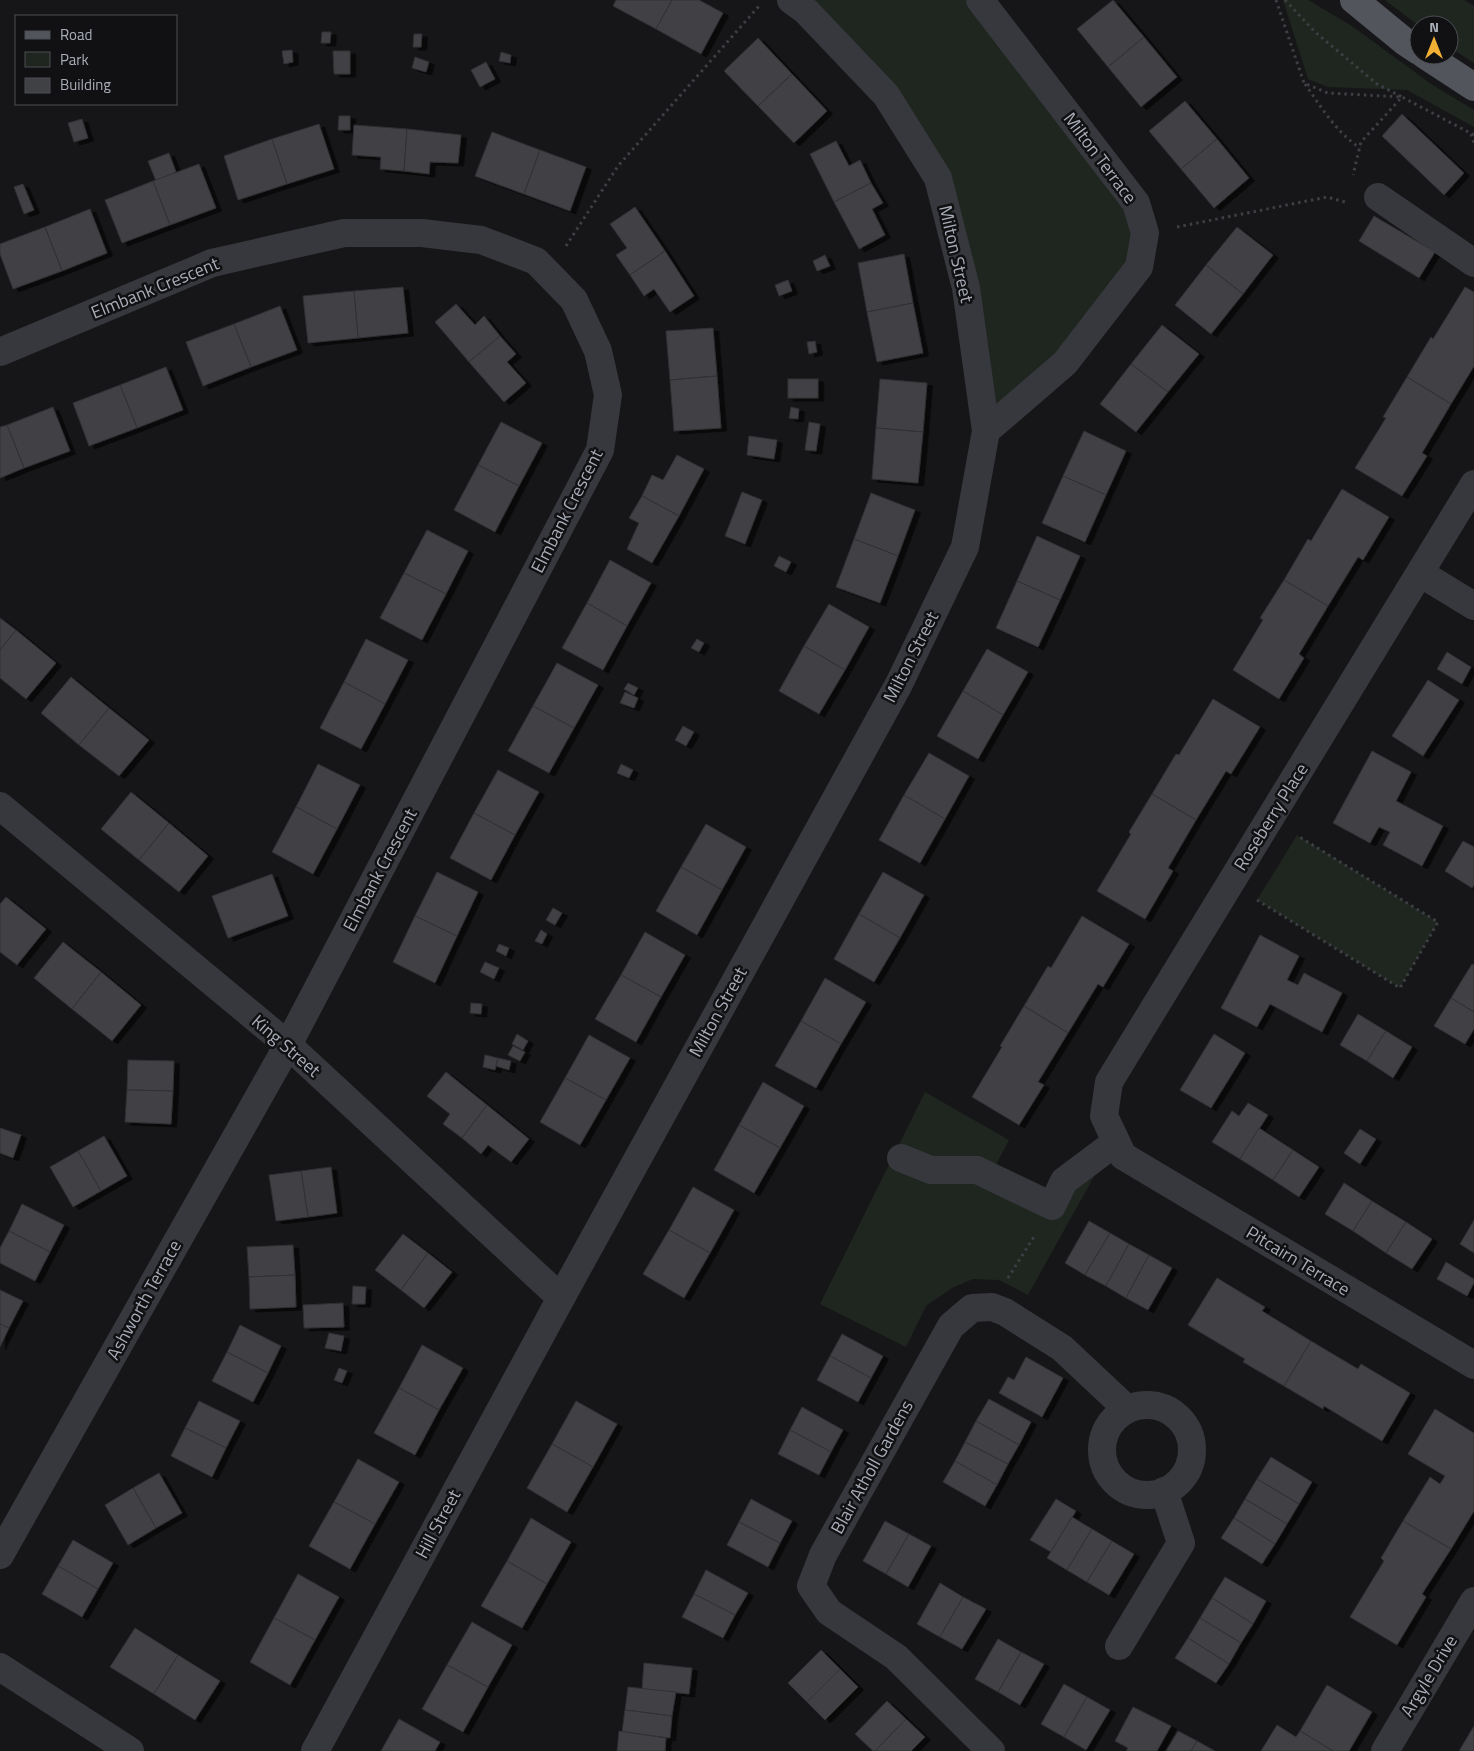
<svg xmlns="http://www.w3.org/2000/svg" width="1474" height="1751" viewBox="0 0 1474 1751" font-family="'Titillium Web',sans-serif">
<style>
.green{fill:#1e261f}
.building{fill:#404145;stroke:#303034;filter:url(#shadow)}
.lines{fill:none;stroke-linecap:round;stroke-linejoin:round}
.path{stroke:#3d3f44;stroke-width:3;stroke-dasharray:2.5 4;stroke-linecap:butt}
.minor{stroke:#37383d;stroke-width:28}
.major{stroke:#53555c;stroke-width:28}
.labels{text-anchor:middle;stroke-width:5;stroke-linejoin:round;paint-order:stroke}
.street-label{font-size:18px;fill:#a8adb8;stroke:#111113}
</style>
<defs>
<filter id="shadow"><feDropShadow dx="5.5" dy="3" stdDeviation="0" flood-color="#0009"/></filter>
</defs>
<rect width="100%" height="100%" fill="#161618"/>
<g class="green">
<polygon points="791,0 980,0 1136,203 1139,267 986,431 938,178"/>
<polygon points="1283,0 1308,0 1352,26 1431,84 1474,110 1474,127 1407,90 1328,87 1308,79"/>
<polygon points="1385,0 1464,0 1474,6 1474,63 1449,47 1449,25 1419,26"/>
<polygon points="1297,835 1438,922 1400,988 1257,900"/>
<polygon points="925,1092 1009,1140 986,1184 1053,1219 1088,1168 1096,1173 1028,1295 999,1280 973,1279 952,1288 926,1306 906,1347 820,1304"/>
</g>
<g class="building">
<polygon points="616,0 672,0 656,29 613,6"/>
<polygon points="672,0 699,0 723,13 701,54 656,29"/>
<polygon points="1113,0 1144,37 1108,67 1077,29"/>
<polygon points="322,32 331,32 330,43 321,43"/>
<polygon points="414,34 422,34 421,47 413,47"/>
<polygon points="1144,37 1177,77 1141,107 1108,67"/>
<polygon points="758,38 792,74 758,106 724,71"/>
<polygon points="292,50 293,62 284,64 282,51"/>
<polygon points="333,51 350,51 350,74 334,74"/>
<polygon points="501,52 511,55 510,63 499,61"/>
<polygon points="415,57 429,62 426,72 412,68"/>
<polygon points="486,62 495,79 480,87 471,70"/>
<polygon points="792,74 827,111 794,143 758,106"/>
<polygon points="1185,101 1217,139 1181,169 1149,131"/>
<polygon points="1402,114 1464,173 1444,195 1382,136"/>
<polygon points="339,116 350,116 350,130 338,130"/>
<polygon points="82,119 88,138 74,142 68,123"/>
<polygon points="319,124 334,169 287,184 272,139"/>
<polygon points="354,125 407,129 404,171 380,169 381,157 352,155"/>
<polygon points="407,129 461,135 458,163 430,162 429,174 404,171"/>
<polygon points="492,132 540,150 524,194 475,176"/>
<polygon points="272,139 287,184 238,200 224,156"/>
<polygon points="1217,139 1249,178 1214,208 1181,169"/>
<polygon points="836,141 849,166 860,160 871,183 834,202 810,154"/>
<polygon points="540,150 586,167 570,211 524,194"/>
<polygon points="169,153 176,172 156,181 148,161"/>
<polygon points="199,164 216,208 170,225 153,181"/>
<polygon points="153,181 170,225 122,243 105,200"/>
<polygon points="871,183 883,203 872,209 885,235 859,249 834,202"/>
<polygon points="23,184 34,210 24,214 14,187"/>
<polygon points="635,207 665,251 630,275 616,255 627,248 610,224"/>
<polygon points="90,209 107,253 62,271 45,227"/>
<polygon points="1374,216 1435,252 1419,278 1359,241"/>
<polygon points="45,227 62,271 13,289 0,254 0,244"/>
<polygon points="1237,227 1273,255 1243,294 1206,265"/>
<polygon points="665,251 694,296 670,312 654,289 644,296 630,275"/>
<polygon points="904,254 913,303 867,312 858,263"/>
<polygon points="825,255 830,266 817,271 813,261"/>
<polygon points="1206,265 1243,294 1211,334 1175,305"/>
<polygon points="788,280 792,291 779,296 775,285"/>
<polygon points="403,287 408,333 358,338 354,291"/>
<polygon points="1465,287 1474,292 1474,366 1451,404 1407,377 1431,337 1433,339"/>
<polygon points="354,291 358,338 308,343 303,296"/>
<polygon points="913,303 923,353 877,362 867,312"/>
<polygon points="456,304 475,325 484,316 500,336 469,362 435,322"/>
<polygon points="280,306 297,350 251,367 234,324"/>
<polygon points="234,324 251,367 203,386 186,342"/>
<polygon points="1162,325 1199,354 1168,392 1131,364"/>
<polygon points="713,328 717,376 670,380 666,331"/>
<polygon points="500,336 516,354 507,362 526,383 504,402 469,362"/>
<polygon points="815,341 817,352 809,354 807,342"/>
<polygon points="1131,364 1168,392 1136,432 1100,404"/>
<polygon points="166,367 183,410 137,428 120,385"/>
<polygon points="717,376 721,428 674,431 670,380"/>
<polygon points="1407,377 1451,404 1422,453 1427,456 1402,496 1355,468 1386,418 1383,417"/>
<rect x="788" y="379" width="30" height="19"/>
<polygon points="880,379 927,383 923,432 876,428"/>
<polygon points="120,385 137,428 89,446 73,403"/>
<polygon points="53,407 70,451 24,468 7,425"/>
<polygon points="791,407 799,409 798,419 789,418"/>
<polygon points="501,422 542,443 519,486 478,465"/>
<polygon points="809,422 820,424 816,451 805,450"/>
<polygon points="7,425 24,468 0,478 0,427"/>
<polygon points="876,428 923,432 918,483 872,479"/>
<polygon points="1084,431 1126,451 1106,495 1063,476"/>
<polygon points="749,436 777,440 774,459 747,455"/>
<polygon points="677,455 704,469 679,516 642,496 652,475 663,480"/>
<polygon points="478,465 519,486 495,532 454,510"/>
<polygon points="1063,476 1106,495 1085,542 1042,523"/>
<polygon points="1342,489 1389,517 1363,560 1358,557 1328,606 1284,580 1308,539 1311,541"/>
<polygon points="742,492 762,500 745,544 725,536"/>
<polygon points="871,493 915,510 898,556 854,539"/>
<polygon points="642,496 679,516 652,563 627,549 639,523 629,518"/>
<polygon points="427,530 468,551 446,594 404,573"/>
<polygon points="1037,536 1080,556 1060,600 1017,581"/>
<polygon points="854,539 898,556 880,603 836,587"/>
<polygon points="779,556 791,562 786,572 774,566"/>
<polygon points="610,560 651,583 627,626 587,603"/>
<polygon points="404,573 446,594 422,640 380,618"/>
<polygon points="1284,580 1328,606 1299,654 1304,658 1279,699 1233,670 1263,620 1260,618"/>
<polygon points="1017,581 1060,600 1038,647 996,628"/>
<polygon points="587,603 627,626 603,670 562,648"/>
<polygon points="829,604 869,627 845,670 804,646"/>
<polygon points="0,618 16,630 0,650"/>
<polygon points="16,630 56,663 26,699 0,678 0,650"/>
<polygon points="366,639 408,660 385,704 344,682"/>
<polygon points="697,639 704,643 699,652 691,648"/>
<polygon points="804,646 845,670 819,714 779,691"/>
<polygon points="987,649 1028,672 1003,715 963,691"/>
<polygon points="1447,652 1471,667 1462,684 1437,669"/>
<polygon points="557,663 598,685 574,728 533,706"/>
<polygon points="71,677 109,708 79,745 41,713"/>
<polygon points="1428,680 1459,700 1423,756 1392,736"/>
<polygon points="344,682 385,704 361,749 320,728"/>
<polygon points="628,683 638,688 634,695 624,689"/>
<polygon points="963,691 1003,715 978,759 937,736"/>
<polygon points="625,692 638,698 634,708 620,703"/>
<polygon points="1213,699 1260,727 1231,774 1226,771 1196,820 1152,794 1176,754 1179,755"/>
<polygon points="533,706 574,728 549,773 508,751"/>
<polygon points="109,708 149,740 119,776 79,745"/>
<polygon points="683,726 694,732 686,746 675,740"/>
<polygon points="1372,751 1411,772 1396,801 1443,826 1422,866 1383,845 1390,832 1379,827 1370,843 1333,823"/>
<polygon points="929,753 969,776 945,819 904,795"/>
<polygon points="318,764 360,785 337,829 296,807"/>
<polygon points="621,764 633,770 629,778 617,773"/>
<polygon points="498,770 539,792 515,835 474,813"/>
<polygon points="131,792 169,823 139,860 101,829"/>
<polygon points="1152,794 1196,820 1168,868 1173,871 1145,919 1097,891 1131,834 1129,832"/>
<polygon points="904,795 945,819 920,863 879,840"/>
<polygon points="296,807 337,829 313,874 272,852"/>
<polygon points="474,813 515,835 491,880 450,858"/>
<polygon points="169,823 208,856 179,892 139,860"/>
<polygon points="706,824 746,847 722,890 681,867"/>
<polygon points="1463,841 1474,847 1474,885 1472,888 1445,871"/>
<polygon points="681,867 722,890 697,935 656,911"/>
<polygon points="437,872 478,892 457,936 415,916"/>
<polygon points="883,872 924,895 900,938 859,914"/>
<polygon points="272,874 288,916 228,938 212,896"/>
<polygon points="6,897 46,929 17,965 0,952 0,904"/>
<polygon points="553,908 562,913 555,925 546,920"/>
<polygon points="859,914 900,938 874,982 834,959"/>
<polygon points="415,916 457,936 435,983 393,962"/>
<polygon points="1082,916 1129,944 1103,987 1098,984 1068,1033 1024,1006 1048,966 1051,968"/>
<polygon points="541,930 547,934 542,944 535,941"/>
<polygon points="645,932 685,955 661,997 621,975"/>
<polygon points="1260,935 1299,956 1287,980 1298,985 1304,973 1342,993 1322,1032 1270,1004 1257,1027 1221,1008"/>
<polygon points="63,942 101,972 72,1009 34,978"/>
<polygon points="499,944 509,948 506,956 496,951"/>
<polygon points="485,962 499,968 494,979 480,972"/>
<polygon points="1472,964 1474,965 1474,1012 1451,998"/>
<polygon points="101,972 141,1005 112,1041 72,1009"/>
<polygon points="621,975 661,997 636,1042 595,1019"/>
<polygon points="825,978 866,1002 841,1044 801,1021"/>
<polygon points="1451,998 1474,1012 1474,1029 1465,1044 1434,1026"/>
<polygon points="471,1003 482,1004 481,1014 470,1013"/>
<polygon points="1024,1006 1068,1033 1038,1082 1044,1085 1019,1125 972,1097 1002,1047 1000,1046"/>
<polygon points="1358,1014 1386,1031 1367,1061 1340,1045"/>
<polygon points="801,1021 841,1044 816,1088 775,1066"/>
<polygon points="1386,1031 1412,1047 1393,1078 1367,1061"/>
<polygon points="517,1034 528,1041 523,1050 512,1044"/>
<polygon points="1214,1034 1245,1053 1211,1108 1180,1090"/>
<polygon points="589,1035 630,1058 606,1100 565,1078"/>
<polygon points="513,1046 525,1052 520,1061 508,1055"/>
<polygon points="485,1055 498,1058 495,1070 483,1067"/>
<polygon points="498,1058 511,1061 509,1070 496,1066"/>
<polygon points="128,1060 174,1061 173,1091 127,1090"/>
<polygon points="446,1072 487,1105 462,1138 443,1124 450,1114 427,1096"/>
<polygon points="565,1078 606,1100 580,1145 540,1122"/>
<polygon points="763,1082 804,1106 780,1148 739,1125"/>
<polygon points="127,1090 173,1091 171,1124 125,1122"/>
<polygon points="1248,1103 1268,1115 1240,1159 1212,1142 1232,1111 1239,1116"/>
<polygon points="487,1105 529,1139 511,1162 488,1145 481,1154 462,1138"/>
<polygon points="739,1125 780,1148 754,1193 714,1170"/>
<polygon points="0,1128 21,1135 13,1158 0,1153"/>
<polygon points="1259,1128 1293,1150 1273,1180 1240,1159"/>
<polygon points="1360,1129 1376,1139 1360,1164 1344,1153"/>
<polygon points="104,1136 127,1176 101,1191 78,1151"/>
<polygon points="1293,1150 1319,1167 1299,1197 1273,1180"/>
<polygon points="78,1151 101,1191 73,1207 50,1167"/>
<polygon points="331,1167 337,1213 308,1217 301,1171"/>
<polygon points="301,1171 308,1217 276,1221 269,1175"/>
<polygon points="1344,1183 1372,1201 1353,1231 1325,1214"/>
<polygon points="693,1187 734,1210 710,1253 669,1230"/>
<polygon points="1372,1201 1406,1222 1386,1253 1353,1231"/>
<polygon points="22,1204 64,1225 50,1252 9,1231"/>
<polygon points="1474,1220 1474,1253 1460,1244"/>
<polygon points="1089,1221 1110,1233 1085,1275 1065,1263"/>
<polygon points="1406,1222 1432,1239 1412,1269 1386,1253"/>
<polygon points="669,1230 710,1253 684,1298 643,1274"/>
<polygon points="9,1231 50,1252 35,1281 0,1263 0,1248"/>
<polygon points="1110,1233 1129,1244 1106,1286 1085,1275"/>
<polygon points="403,1234 428,1253 401,1290 375,1270"/>
<polygon points="1129,1244 1149,1255 1126,1298 1106,1286"/>
<polygon points="293,1245 295,1275 249,1277 247,1247"/>
<polygon points="428,1253 452,1272 424,1308 401,1290"/>
<polygon points="1149,1255 1172,1268 1148,1310 1126,1298"/>
<polygon points="1446,1262 1474,1279 1474,1283 1467,1296 1437,1279"/>
<polygon points="295,1275 296,1307 250,1309 249,1277"/>
<polygon points="1217,1278 1265,1307 1262,1311 1311,1341 1284,1386 1243,1362 1245,1359 1188,1325"/>
<polygon points="353,1286 366,1287 365,1304 352,1304"/>
<polygon points="0,1290 23,1301 9,1328 0,1324"/>
<polygon points="343,1303 344,1327 304,1328 303,1305"/>
<polygon points="0,1324 9,1328 0,1347"/>
<polygon points="240,1325 281,1346 268,1373 227,1352"/>
<polygon points="329,1333 344,1336 341,1351 325,1348"/>
<polygon points="842,1334 883,1356 871,1378 830,1356"/>
<polygon points="1311,1341 1358,1369 1361,1364 1410,1393 1382,1441 1324,1406 1323,1409 1284,1386"/>
<polygon points="422,1345 463,1368 439,1410 399,1388"/>
<polygon points="227,1352 268,1373 253,1402 212,1381"/>
<polygon points="830,1356 871,1378 858,1402 817,1380"/>
<polygon points="1026,1357 1063,1378 1042,1417 999,1393 1008,1377 1014,1380"/>
<polygon points="339,1368 347,1371 342,1383 334,1380"/>
<polygon points="399,1388 439,1410 415,1455 374,1433"/>
<polygon points="989,1399 1031,1422 1019,1445 976,1421"/>
<polygon points="199,1401 240,1421 226,1448 185,1428"/>
<polygon points="576,1401 617,1424 593,1467 552,1444"/>
<polygon points="802,1407 843,1430 831,1452 790,1430"/>
<polygon points="1435,1409 1474,1433 1474,1511 1451,1549 1403,1521 1430,1477 1440,1484 1445,1476 1408,1454"/>
<polygon points="976,1421 1019,1445 1008,1464 965,1442"/>
<polygon points="185,1428 226,1448 212,1477 171,1456"/>
<polygon points="790,1430 831,1452 819,1475 778,1454"/>
<polygon points="965,1442 1008,1464 997,1485 955,1461"/>
<polygon points="552,1444 593,1467 567,1512 527,1488"/>
<polygon points="1271,1457 1312,1482 1299,1504 1257,1479"/>
<polygon points="358,1459 399,1482 375,1524 334,1502"/>
<polygon points="955,1461 997,1485 985,1506 943,1482"/>
<polygon points="159,1473 182,1513 156,1528 133,1488"/>
<polygon points="1257,1479 1299,1504 1287,1524 1245,1499"/>
<polygon points="133,1488 156,1528 128,1545 105,1505"/>
<polygon points="751,1499 792,1521 780,1543 739,1522"/>
<polygon points="1056,1499 1076,1511 1051,1552 1030,1540"/>
<polygon points="1245,1499 1287,1524 1275,1544 1234,1518"/>
<polygon points="334,1502 375,1524 350,1569 309,1546"/>
<polygon points="1072,1517 1092,1529 1067,1570 1047,1558"/>
<polygon points="531,1518 571,1542 547,1584 507,1561"/>
<polygon points="1234,1518 1275,1544 1262,1564 1221,1538"/>
<polygon points="885,1521 909,1534 886,1574 863,1561"/>
<polygon points="1403,1521 1451,1549 1422,1594 1426,1597 1397,1645 1350,1617 1384,1561 1381,1558"/>
<polygon points="739,1522 780,1543 768,1567 727,1545"/>
<polygon points="1092,1529 1112,1541 1087,1582 1067,1570"/>
<polygon points="909,1534 931,1546 908,1587 886,1574"/>
<polygon points="73,1540 113,1563 98,1589 58,1566"/>
<polygon points="1112,1541 1134,1554 1109,1595 1087,1582"/>
<polygon points="507,1561 547,1584 522,1628 481,1606"/>
<polygon points="58,1566 98,1589 82,1617 42,1594"/>
<polygon points="706,1570 748,1593 735,1615 694,1594"/>
<polygon points="298,1574 339,1597 315,1640 274,1618"/>
<polygon points="1225,1577 1266,1601 1253,1624 1212,1598"/>
<polygon points="940,1583 963,1597 940,1637 917,1624"/>
<polygon points="694,1594 735,1615 723,1638 682,1617"/>
<polygon points="963,1597 986,1609 962,1649 940,1637"/>
<polygon points="1212,1598 1253,1624 1241,1643 1200,1618"/>
<polygon points="274,1618 315,1640 290,1685 250,1662"/>
<polygon points="1200,1618 1241,1643 1229,1664 1188,1638"/>
<polygon points="472,1622 512,1645 488,1687 447,1665"/>
<polygon points="135,1628 178,1655 154,1694 110,1667"/>
<polygon points="1188,1638 1229,1664 1216,1683 1175,1658"/>
<polygon points="998,1639 1021,1652 998,1692 975,1679"/>
<polygon points="821,1650 840,1669 807,1702 788,1683"/>
<polygon points="1021,1652 1044,1664 1020,1705 998,1692"/>
<polygon points="178,1655 220,1681 195,1720 154,1694"/>
<polygon points="644,1663 692,1668 689,1694 642,1689"/>
<polygon points="447,1665 488,1687 463,1732 422,1709"/>
<polygon points="840,1669 858,1687 825,1720 807,1702"/>
<polygon points="1064,1684 1087,1697 1064,1737 1041,1724"/>
<polygon points="1327,1685 1372,1712 1349,1751 1333,1751 1300,1731"/>
<polygon points="628,1687 676,1692 672,1716 625,1710"/>
<polygon points="1087,1697 1110,1710 1086,1750 1064,1737"/>
<polygon points="887,1701 906,1719 875,1751 873,1751 855,1734"/>
<polygon points="1133,1707 1171,1726 1157,1751 1126,1751 1128,1748 1115,1741"/>
<polygon points="625,1710 672,1716 670,1738 622,1732"/>
<polygon points="399,1719 440,1742 435,1751 381,1751"/>
<polygon points="906,1719 925,1737 911,1751 875,1751"/>
<polygon points="1277,1725 1296,1737 1300,1731 1333,1751 1261,1751"/>
<polygon points="1474,1726 1474,1751 1459,1751"/>
<polygon points="619,1731 666,1738 665,1751 617,1751"/>
<polygon points="1178,1731 1197,1741 1191,1751 1166,1751"/>
<polygon points="1197,1741 1215,1751 1191,1751"/>
</g>
<g class="lines">
<g class="path">
<polyline points="1276,0 1304,83 1328,93 1402,97 1474,135"/>
<polyline points="1285,0 1315,32 1377,84 1402,97 1361,142 1353,175"/>
<path d="M1305 84C1321 107 1336 132 1360 148"/>
<polyline points="1471,134 1474,143"/>
<polyline points="1177,227 1327,197 1345,202 1346,200"/>
<polyline points="566,246 618,166 759,6"/>
<polyline points="1257,900 1400,988 1438,922 1298,836"/>
<polyline points="1008,1278 1035,1235"/>
</g>
<g class="minor">
<polyline points="980,0 1136,203 1145,233 1139,267 1065,363 986,431"/>
<polyline points="1378,197 1474,263"/>
<polyline points="0,352 212,263 344,233 422,233 481,240 536,261 574,300 598,351 608,395 600,450 288,1045 0,1555"/>
<polyline points="1474,484 1109,1082 1104,1116 1123,1156 1474,1365"/>
<polyline points="1420,573 1474,606"/>
<polyline points="0,806 288,1045 561,1298"/>
<polyline points="901,1158 931,1170 977,1170 1052,1206 1064,1181 1116,1142"/>
<circle cx="1147" cy="1450" r="45"/>
<polyline points="1119,1646 1181,1543 1164,1491"/>
<polyline points="0,1667 130,1751"/>
<polyline points="315,1751 561,1298 899,684 965,547 986,431 966,288 938,178 886,95 806,11 791,0"/>
<polyline points="991,1751 896,1657 829,1612 811,1586 823,1555 951,1326 972,1308 992,1307 1005,1312 1062,1348 1126,1408"/>
<polyline points="1385,1751 1474,1601"/>
</g>
<g class="major">
<polyline points="1354,0 1404,41 1419,51"/>
<polyline points="1425,55 1474,87"/>
</g>
</g>
<g class="labels">
<g class="street-label">
<text transform="translate(1100 158) rotate(53)" y="6">Milton Terrace</text>
<text transform="translate(956 254) rotate(77)" y="6">Milton Street</text>
<text transform="translate(155 288) rotate(-22)" y="6">Elmbank Crescent</text>
<text transform="translate(567 511) rotate(-63)" y="6">Elmbank Crescent</text>
<text transform="translate(911 657) rotate(-63)" y="6">Milton Street</text>
<text transform="translate(1271 817) rotate(-58)" y="6">Roseberry Place</text>
<text transform="translate(380 870) rotate(-62)" y="6">Elmbank Crescent</text>
<text transform="translate(718 1012) rotate(-61)" y="6">Milton Street</text>
<text transform="translate(286 1046) rotate(41)" y="6">King Street</text>
<text transform="translate(1298 1261) rotate(31)" y="6">Pitcairn Terrace</text>
<text transform="translate(144 1300) rotate(-61)" y="6">Ashworth Terrace</text>
<text transform="translate(872 1467) rotate(-61)" y="6">Blair Atholl Gardens</text>
<text transform="translate(438 1524) rotate(-62)" y="6">Hill Street</text>
<text transform="translate(1429 1676) rotate(-59)" y="6">Argyle Drive</text>
</g>
</g>
<rect x="15" y="15" width="162" height="90" fill="#111113" stroke="#4d4f55"/>
<rect x="25" y="31" width="25" height="8" fill="#53555c" stroke="#4d4f55"/>
<text x="60" y="40" font-size="15" fill="#a8adb8">Road</text>
<rect x="25" y="52" width="25" height="15" fill="#1e261f" stroke="#4d4f55"/>
<text x="60" y="65" font-size="15" fill="#a8adb8">Park</text>
<rect x="25" y="78" width="25" height="15" fill="#404145" stroke="#4d4f55"/>
<text x="60" y="90" font-size="15" fill="#a8adb8">Building</text>
<g transform="translate(1434 40)"><circle r="24" fill="#111113" stroke="#4d4f55"/>
<path d="M0-4L9 19L0 12L-9 19Z" fill="#f2b134"/>
<text y="-8" font-size="14" font-weight="bold" text-anchor="middle" fill="#a8adb8">N</text>
</g>
</svg>
